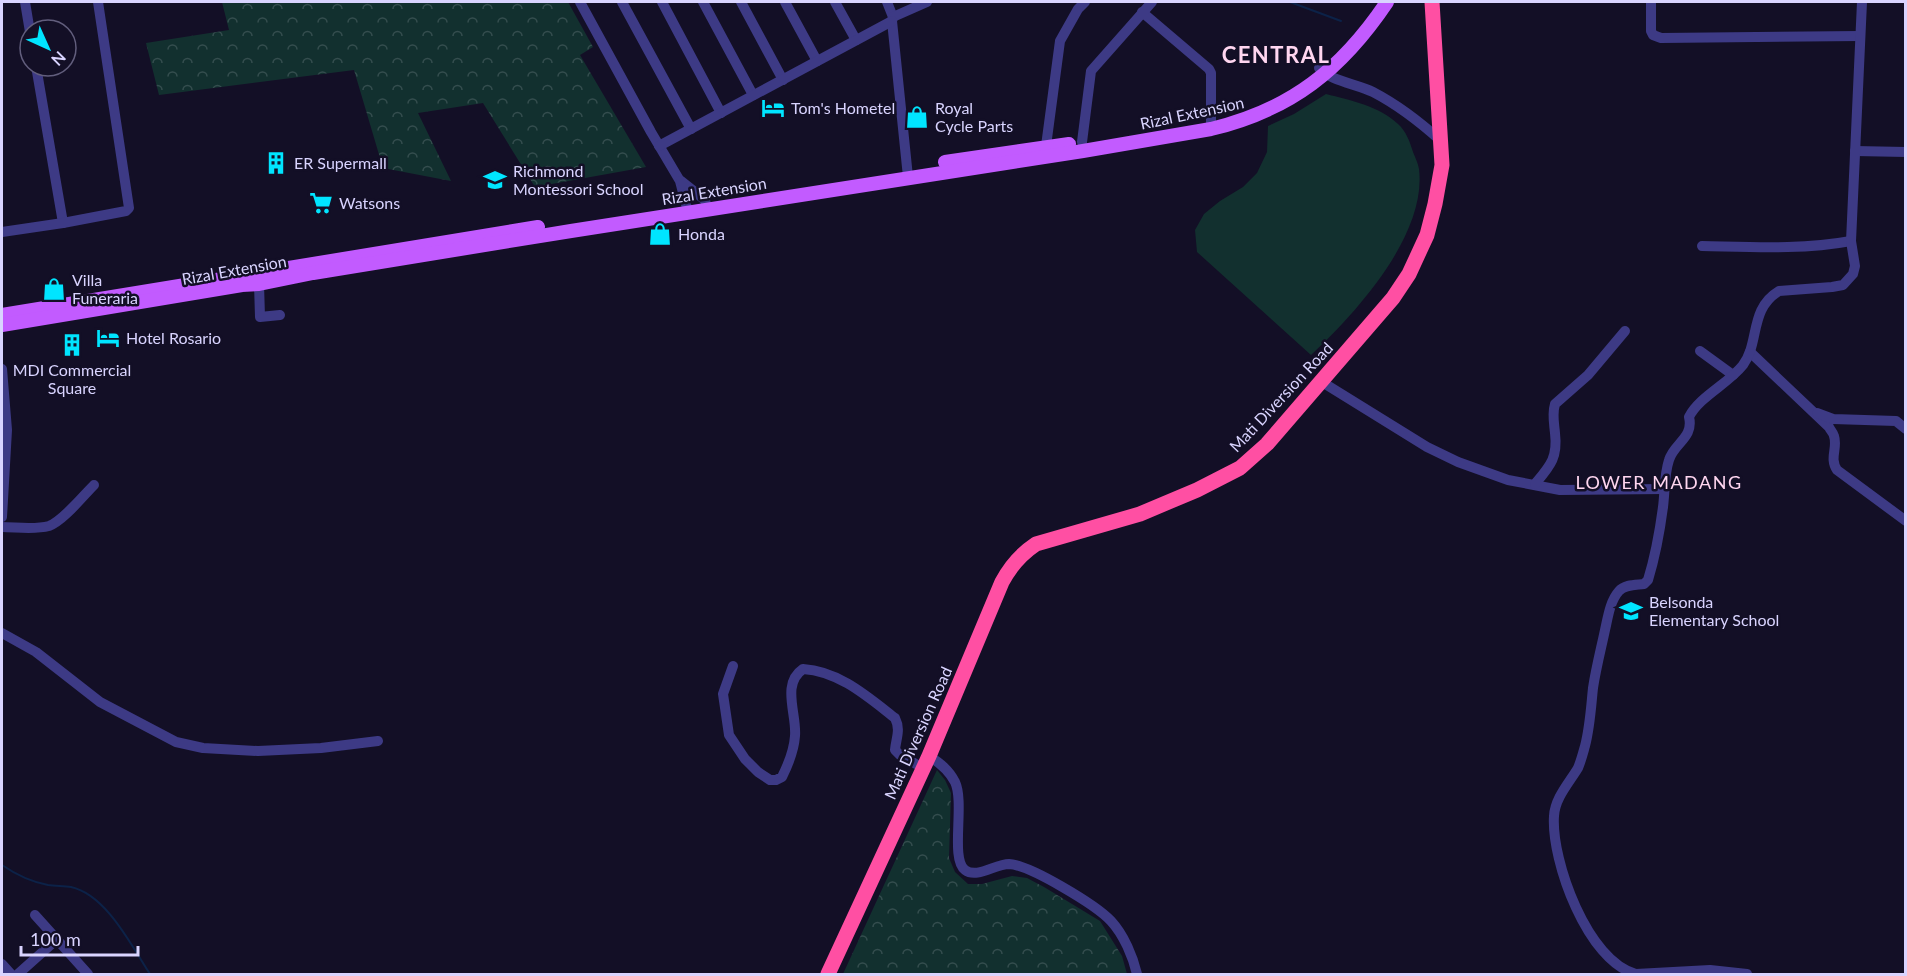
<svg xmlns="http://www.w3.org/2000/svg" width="1907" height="976" viewBox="0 0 1907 976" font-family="Lato,sans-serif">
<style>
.green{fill:#12302f}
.forest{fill:url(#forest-crowns)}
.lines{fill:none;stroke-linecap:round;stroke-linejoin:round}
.stream{stroke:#0c2248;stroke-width:2}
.minor{stroke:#3d3a85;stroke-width:10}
.major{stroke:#c25bff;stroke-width:14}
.highway{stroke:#ff4fa3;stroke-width:15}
.labels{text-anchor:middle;stroke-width:5;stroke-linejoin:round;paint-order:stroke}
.poi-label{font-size:16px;fill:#d9d4ff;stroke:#130f26;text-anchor:start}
.street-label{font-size:16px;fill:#d9d4ff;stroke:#130f26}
.neighbourhood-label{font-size:18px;letter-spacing:1.5px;fill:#ffd6f0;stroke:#130f26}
.district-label{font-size:22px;font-weight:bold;letter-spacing:1.5px;fill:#ffd6f0;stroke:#130f26}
</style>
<defs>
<pattern id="forest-crowns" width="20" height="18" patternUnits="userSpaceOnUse" patternTransform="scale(1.5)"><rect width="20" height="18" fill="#12302f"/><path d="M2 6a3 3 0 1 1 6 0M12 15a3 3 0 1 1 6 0" fill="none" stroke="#344d4e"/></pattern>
</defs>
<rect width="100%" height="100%" fill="#130f26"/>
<path class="green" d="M1326 94C1350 100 1379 106 1398 124 1406 131 1410 142 1413 152 1415 157 1418 163 1419 169 1427 235 1356 313 1311 355L1197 252 1195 230 1204 214 1220 201 1243 187 1257 173 1267 152 1268 126 1294 114Z"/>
<g class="forest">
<polygon points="222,2 568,2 593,47 580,55 646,167 535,187 483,103 418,113 451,181 383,168 354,70 159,95 146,43 229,30"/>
<polygon points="937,770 945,780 951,793 949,858 955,872 968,884 982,884 1012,876 1027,878 1044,887 1100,921 1122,956 1127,974 843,974"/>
</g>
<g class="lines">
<g class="stream">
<polyline points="1290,2 1341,21"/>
<path d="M2 865C15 874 32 882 48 885 56 886 64 886 71 887 107 895 132 947 150 974"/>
</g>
<g class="minor">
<polyline points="25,2 30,32"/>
<polyline points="580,2 651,132 680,181 688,212"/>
<polyline points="622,2 691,129"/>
<polyline points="662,2 721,113"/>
<polyline points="703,2 753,95"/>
<polyline points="741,2 783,80"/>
<polyline points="785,2 817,61"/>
<polyline points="835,2 856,40"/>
<polyline points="887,2 893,17 892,21 908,177"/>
<polyline points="1651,2 1651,31 1653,35 1661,38 1860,36"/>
<polyline points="1142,12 1209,69 1211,73 1211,129"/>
<polyline points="893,17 927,2"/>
<polyline points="36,66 63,223"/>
<path d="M1319 68C1330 81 1357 84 1373 92 1398 105 1420 122 1441 141"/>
<polyline points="1082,142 1091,71 1152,2"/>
<polyline points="659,146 892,21"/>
<polyline points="1046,146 1060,41 1078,9 1085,2"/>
<polyline points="1855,151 1906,152"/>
<polyline points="681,181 705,200 707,209"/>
<polyline points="2,232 63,223 126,211 129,208 98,2"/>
<path d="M1702 246C1752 247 1802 250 1851 241"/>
<polyline points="259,284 260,317 280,315"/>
<polyline points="1700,351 1733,375"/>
<path d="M1750 352 1829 427C1830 430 1833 432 1834 436 1838 448 1829 458 1837 470L1906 521"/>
<polyline points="2,369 7,430 2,517"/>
<polyline points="1322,382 1427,447 1458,462 1508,480 1560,490 1665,489"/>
<polyline points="1817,413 1833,419 1896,421 1906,429"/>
<path d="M1535 484C1550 466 1558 458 1555 433 1554 423 1552 414 1555 404L1588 375 1625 331"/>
<path d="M2 527C16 527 34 530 49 526 63 521 83 496 94 485"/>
<polyline points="2,633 36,652 100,702 176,742 203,748 258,751 321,748 378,741"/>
<path d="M733 666 723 694 729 735 745 759 758 772 770 780H776L782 777C788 765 794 750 795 736 797 714 781 684 803 669 839 671 868 697 895 718 901 730 896 738 895 750L900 755 923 768"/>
<path d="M929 756C940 763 949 770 955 782 965 803 950 859 965 870 977 879 995 864 1009 864 1030 865 1096 905 1111 921 1124 935 1133 957 1137 974"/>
<polyline points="35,915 88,974"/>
<polyline points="2,964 11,974"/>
<polyline points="18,974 56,940"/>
<path d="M1747 974 1710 970 1636 974C1588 962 1551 861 1554 816 1555 798 1569 783 1578 768 1581 761 1583 753 1585 746 1590 727 1591 707 1593 688 1596 668 1601 649 1605 630 1608 617 1610 601 1619 591 1625 584 1636 585 1644 584L1648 580C1655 557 1660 530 1663 507 1665 492 1664 475 1669 460 1674 443 1694 438 1689 417 1699 397 1728 384 1743 365 1760 342 1749 309 1779 291L1832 287 1843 285 1853 274 1855 266 1851 241 1862 2"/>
</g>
<g class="major">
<polyline points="945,162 1069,144"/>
<polyline points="2,315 538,227"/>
<path d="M2 325 242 285 259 284 313 273 571 231 1083 151 1211 129C1291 110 1342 69 1387 2"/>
</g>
<path class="highway" d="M828 974 929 756 1002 582C1011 565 1021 554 1036 544L1140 514 1197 490 1240 468 1267 444 1393 298 1409 274 1427 235 1435 204 1442 165 1432 2"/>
</g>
<defs>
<g id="hotel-bare" transform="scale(1.8)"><path d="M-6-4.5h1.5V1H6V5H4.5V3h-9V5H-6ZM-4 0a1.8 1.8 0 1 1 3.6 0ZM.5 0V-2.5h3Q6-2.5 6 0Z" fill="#00e5ff" stroke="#130f26" stroke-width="2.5" paint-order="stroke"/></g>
<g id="shop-bare" transform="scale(1.8)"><path d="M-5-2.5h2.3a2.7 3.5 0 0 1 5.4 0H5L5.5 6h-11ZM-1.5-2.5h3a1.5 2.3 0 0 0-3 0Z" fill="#00e5ff" stroke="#130f26" stroke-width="2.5" paint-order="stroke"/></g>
<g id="building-bare" transform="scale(1.8)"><path d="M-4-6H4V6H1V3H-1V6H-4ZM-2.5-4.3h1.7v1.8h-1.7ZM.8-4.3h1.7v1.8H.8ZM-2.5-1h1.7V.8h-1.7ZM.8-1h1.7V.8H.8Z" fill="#00e5ff" stroke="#130f26" stroke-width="2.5" paint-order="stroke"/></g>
<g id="school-bare" transform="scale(1.8)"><path d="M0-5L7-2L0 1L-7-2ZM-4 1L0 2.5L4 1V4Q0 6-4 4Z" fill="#00e5ff" stroke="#130f26" stroke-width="2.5" paint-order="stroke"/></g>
<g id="supermarket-bare" transform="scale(1.8)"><path d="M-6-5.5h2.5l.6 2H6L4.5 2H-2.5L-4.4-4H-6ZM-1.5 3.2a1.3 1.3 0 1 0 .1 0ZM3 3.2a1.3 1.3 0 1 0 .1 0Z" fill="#00e5ff" stroke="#130f26" stroke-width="2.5" paint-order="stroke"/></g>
</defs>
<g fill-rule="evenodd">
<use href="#hotel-bare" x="773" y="108"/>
<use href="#shop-bare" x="917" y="117"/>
<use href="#building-bare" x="276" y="163"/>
<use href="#school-bare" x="495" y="180"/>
<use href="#supermarket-bare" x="321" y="203"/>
<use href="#shop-bare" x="660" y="234"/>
<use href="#shop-bare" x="54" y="289"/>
<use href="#hotel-bare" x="108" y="338"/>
<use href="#building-bare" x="72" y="345"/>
<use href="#school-bare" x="1631" y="611"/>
</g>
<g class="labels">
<g class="poi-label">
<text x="791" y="114">Tom's Hometel</text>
<text x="935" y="114">Royal<tspan x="935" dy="18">Cycle Parts</tspan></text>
<text x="294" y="169">ER Supermall</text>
<text x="513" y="177">Richmond<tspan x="513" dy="18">Montessori School</tspan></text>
<text x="339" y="209">Watsons</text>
<text x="678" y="240">Honda</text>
<text x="72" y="286">Villa<tspan x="72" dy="18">Funeraria</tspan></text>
<text x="126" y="344">Hotel Rosario</text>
<text x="72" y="376" text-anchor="middle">MDI Commercial<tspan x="72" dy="18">Square</tspan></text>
<text x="1649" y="608">Belsonda<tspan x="1649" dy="18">Elementary School</tspan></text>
</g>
<g class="street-label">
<text transform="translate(1192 113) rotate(-12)" y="6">Rizal Extension</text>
<text transform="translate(714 191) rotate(-9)" y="6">Rizal Extension</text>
<text transform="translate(234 270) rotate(-10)" y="6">Rizal Extension</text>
<text transform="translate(1281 397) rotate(-47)" y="6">Mati Diversion Road</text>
<text transform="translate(918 733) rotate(-66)" y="6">Mati Diversion Road</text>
</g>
<g class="neighbourhood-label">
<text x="1659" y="489">LOWER MADANG</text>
</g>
<g class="district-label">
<text x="1276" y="63">CENTRAL</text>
</g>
</g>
<rect width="1907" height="976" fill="none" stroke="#d9d4ff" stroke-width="6"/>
<g transform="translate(48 48) rotate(135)"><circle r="28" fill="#130f26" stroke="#625e7d" stroke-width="1.5"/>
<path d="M0-4.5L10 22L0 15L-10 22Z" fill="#00e5ff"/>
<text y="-9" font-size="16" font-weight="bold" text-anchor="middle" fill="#d9d4ff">N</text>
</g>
<path d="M21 946v9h117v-9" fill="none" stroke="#d9d4ff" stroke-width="3"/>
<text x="30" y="946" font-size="18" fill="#d9d4ff" stroke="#130f26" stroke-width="4.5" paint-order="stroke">100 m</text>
</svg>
